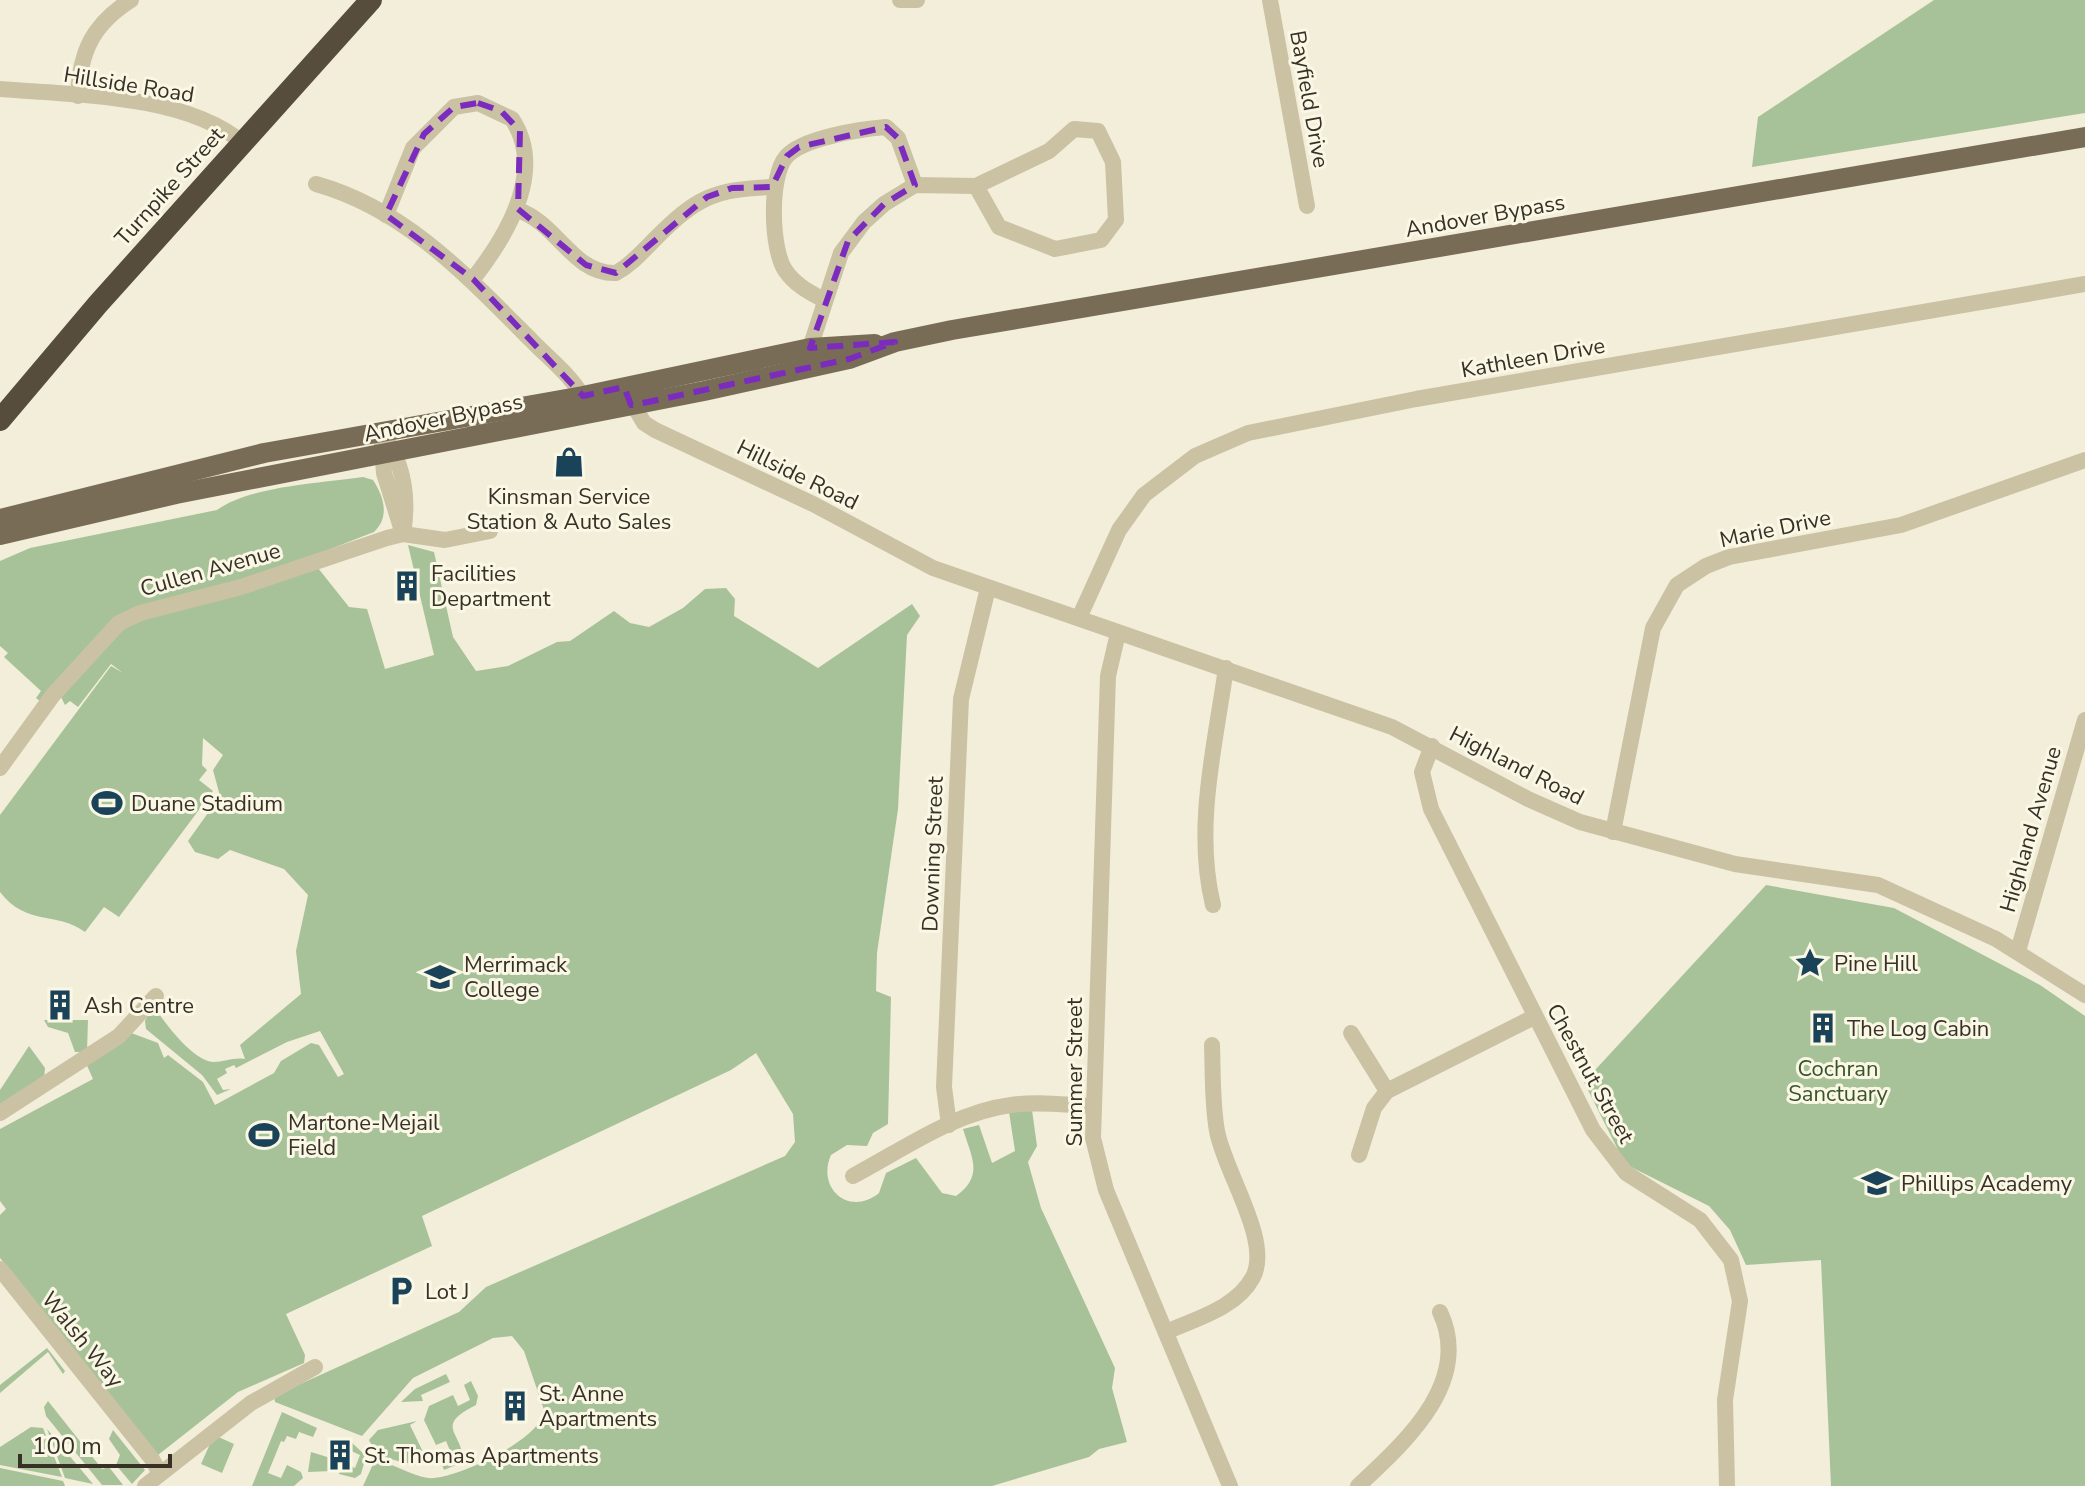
<svg xmlns="http://www.w3.org/2000/svg" width="2085" height="1486" viewBox="0 0 2085 1486" font-family="'Nunito Sans',sans-serif">
<style>
.green{fill:#a7c298}
.lines{fill:none;stroke-linecap:round;stroke-linejoin:round}
.minor{stroke:#cbc2a4;stroke-width:16}
.major{stroke:#796c57;stroke-width:20}
.highway{stroke:#574d3d;stroke-width:22}
.marked{fill:none;stroke:#7b2cbf;stroke-width:6;stroke-dasharray:16 10;stroke-linejoin:round}
.labels{text-anchor:middle;stroke-width:6;stroke-linejoin:round;paint-order:stroke}
.street-label{font-size:22px;fill:#363026;stroke:#faf7e5}
.poi-label{font-size:22px;fill:#363026;stroke:#faf7e5;text-anchor:start}
.park-label{font-size:22px;fill:#375529;stroke:#faf7e5}
</style>
<rect width="100%" height="100%" fill="#f2eed9"/>
<g class="green">
<polygon points="1934,0 2085,0 2085,113 1752,167 1758,117"/>
<path d="M363 477 373 480C384 497 390 517 374 532L248 581 148 604 40 701 36 698 41 691 4 657 8 653 0 646V561L30 548 217 510C249 486 323 483 363 477Z"/>
<path d="M408 545 434 552 453 637 476 671 508 666 557 642 570 641 614 611 630 623 649 627 683 608 705 589 726 588 735 599 734 616 818 668 912 604 920 616 907 635 898 809 877 953 876 991 891 997 888 1124 873 1133 867 1146 847 1145 831 1155C816 1189 850 1217 879 1193L886 1173 916 1158 942 1193 956 1196C984 1175 972 1159 963 1129L979 1125 992 1163 1015 1151 1009 1112 1032 1110 1037 1146 1028 1162 1041 1208 1115 1368 1112 1388 1127 1442 1099 1449 1089 1457 992 1486H363L375 1460C393 1463 409 1475 428 1478 454 1481 544 1438 544 1410L524 1351 512 1336 493 1338 413 1378 362 1436 275 1402 274 1396 459 1312 486 1287 785 1156 795 1142 793 1114 756 1053 731 1070 422 1216 432 1246 286 1314 305 1355 304 1363 238 1392 158 1455 0 1258V1215L6 1209 0 1201V1129L93 1079 85 1061 126 1031 158 1043 164 1058 168 1055 203 1082 215 1105 274 1073 281 1061 311 1043 319 1045 338 1077 344 1074 320 1031 287 1042 236 1068 234 1065 225 1069 227 1073 217 1079 223 1090 231 1089 217 1095 202 1075 146 1029 145 1021 153 1005C163 1021 193 1061 213 1062 225 1062 234 1057 245 1059L240 1045 301 994 296 951 308 895 284 869 230 850 218 859 195 852 188 841 220 796 213 770 223 755 203 738 202 765 207 770 199 780 213 791 119 917 104 907 85 932C57 911 27 927 0 892V815L111 666 123 673 111 664 78 707 70 701 65 705 60 695 128 625 137 621 318 568 349 607 367 609 385 669 434 655Z"/>
<polygon points="1766,885 1894,908 2040,985 2085,1016 2085,1486 1831,1486 1821,1260 1746,1265 1730,1230 1709,1206 1625,1164 1584,1082"/>
<polygon points="44,1020 88,1020 87,1052 75,1052 68,1033 48,1027"/>
<polygon points="29,1046 45,1068 44,1079 0,1106 0,1090"/>
<polygon points="47,1348 65,1371 63,1374 48,1352 0,1393 0,1385"/>
<polygon points="446,1374 450,1382 421,1395 423,1401 401,1402 415,1389"/>
<path d="M471 1381 478 1396 476 1405C432 1427 464 1432 463 1462L444 1470 440 1459 451 1453 446 1441 436 1445 424 1420 429 1406 453 1395 458 1406 470 1400 464 1385Z"/>
<polygon points="48,1401 102,1469 109,1467 123,1485 102,1485 46,1416 44,1407"/>
<polygon points="282,1412 317,1428 313,1437 299,1432 296,1439 287,1436 284,1442 281,1441 268,1473 281,1478 287,1465 301,1472 303,1478 294,1486 252,1486"/>
<path d="M417 1421 410 1425 423 1452 416 1465C398 1461 377 1459 369 1440L378 1430Z"/>
<polygon points="31,1427 43,1428 62,1477 0,1465 0,1447"/>
<polygon points="47,1429 93,1484 65,1478"/>
<polygon points="113,1430 145,1470 132,1484 116,1465 120,1455 109,1439"/>
<polygon points="214,1435 234,1444 222,1473 201,1464"/>
<polygon points="350,1441 366,1456 361,1474 355,1478 339,1474 341,1462 355,1468 360,1455 347,1449"/>
<polygon points="311,1452 337,1460 332,1471 308,1472"/>
<polygon points="0,1468 63,1481 65,1486 0,1486"/>
</g>
<g class="lines">
<g class="minor">
<polyline points="900,0 917,0"/>
<polyline points="1270,0 1307,206"/>
<path d="M0 89C73 95 185 94 243 143"/>
<path d="M78 96C80 51 93 24 131 0"/>
<polygon points="1074,129 1098,131 1113,162 1116,220 1101,240 1055,249 999,227 976,186 1049,151"/>
<path d="M316 184C405 209 466 275 530 339 548 358 575 378 586 403"/>
<path d="M517 210C556 221 573 275 616 273 631 265 642 252 654 240 697 197 713 189 774 187"/>
<path d="M386 215 413 148 454 107 478 103 512 119C547 172 506 237 473 279"/>
<path d="M824 300C809 292 795 285 785 270 771 249 769 177 786 157 802 138 861 129 886 127L898 138 915 185"/>
<polyline points="810,348 841,253 864,222 884,204 915,185 976,186"/>
<polyline points="628,396 644,423 655,430 813,504 933,568 1392,727 1528,799 1580,822 1735,864 1878,885 1996,939 2085,995"/>
<path d="M381 432C404 462 409 498 403 534L384 473Z"/>
<polyline points="1079,618 1119,530 1144,495 1195,456 1248,433 1416,399 2085,284"/>
<polyline points="1118,633 1108,676 1093,1138 1106,1190 1230,1486"/>
<polyline points="1432,746 1422,772 1431,809 1593,1130 1626,1173 1700,1220 1731,1260 1740,1301 1725,1400 1727,1486"/>
<polyline points="0,768 53,695 119,623 140,613 241,587 387,538 403,534 445,540 490,531"/>
<polyline points="1613,832 1653,628 1677,585 1706,566 1729,557 1901,525 2085,460"/>
<path d="M1213 905C1194 827 1215 746 1226 668"/>
<polyline points="2018,951 2085,720"/>
<polyline points="1351,1033 1387,1091"/>
<polyline points="0,1113 119,1036 156,996"/>
<polyline points="949,1125 944,1087 961,699 988,588"/>
<polyline points="1359,1155 1374,1108 1387,1091 1534,1017"/>
<path d="M853 1176C902 1150 955 1112 1011 1105 1038 1101 1065 1105 1092 1106"/>
<polyline points="0,1269 152,1459 160,1474"/>
<path d="M1166 1332C1195 1319 1237 1308 1253 1277 1272 1241 1224 1171 1217 1131 1212 1103 1213 1074 1212 1045"/>
<polyline points="145,1486 251,1403 315,1367"/>
<path d="M1358 1486C1405 1442 1473 1382 1440 1312"/>
</g>
<g class="major">
<polyline points="0,519 264,453 583,396 810,348 875,344"/>
<polyline points="0,535 176,494 704,391 849,359 895,342 952,330 2085,137"/>
</g>
<polyline class="highway" points="0,420 98,304 371,0"/>
</g>
<path class="marked" d="M478 103 501 111 520 131 518 209 586 265 616 273 707 197 732 188 772 187 787 156 799 147 886 127 898 138 915 185 884 204 848 241 810 348 895 342 849 359 648 402 631 405 624 387 583 396 473 279 386 215 424 134 454 107Z"/>
<defs>
<g id="shop-bare" transform="scale(2.4)"><path d="M-5-2.5h2.3a2.7 3.5 0 0 1 5.4 0H5L5.5 6h-11ZM-1.5-2.5h3a1.5 2.3 0 0 0-3 0Z" fill="#1a4259" stroke="#faf7e5" stroke-width="2.5" paint-order="stroke"/></g>
<g id="building-bare" transform="scale(2.4)"><path d="M-4-6H4V6H1V3H-1V6H-4ZM-2.5-4.3h1.7v1.8h-1.7ZM.8-4.3h1.7v1.8H.8ZM-2.5-1h1.7V.8h-1.7ZM.8-1h1.7V.8H.8Z" fill="#1a4259" stroke="#faf7e5" stroke-width="2.5" paint-order="stroke"/></g>
<g id="stadium-bare" transform="scale(2.4)"><path d="M0-5a6.5 5 0 1 0 0 10a6.5 5 0 1 0 0-10ZM-3.5-1.8h7v3.6h-7Z" fill="#1a4259" stroke="#faf7e5" stroke-width="2.5" paint-order="stroke"/></g>
<g id="sight-bare" transform="scale(2.4)"><path d="M0-6L1.8-2.2L6-1.7L2.9 1.2L3.7 5.4L0 3.3L-3.7 5.4L-2.9 1.2L-6-1.7L-1.8-2.2Z" fill="#1a4259" stroke="#faf7e5" stroke-width="2.5" paint-order="stroke"/></g>
<g id="university-bare" transform="scale(2.4)"><path d="M0-5L7-2L0 1L-7-2ZM-4 1L0 2.5L4 1V4Q0 6-4 4Z" fill="#1a4259" stroke="#faf7e5" stroke-width="2.5" paint-order="stroke"/></g>
<g id="school-bare" transform="scale(2.4)"><path d="M0-5L7-2L0 1L-7-2ZM-4 1L0 2.5L4 1V4Q0 6-4 4Z" fill="#1a4259" stroke="#faf7e5" stroke-width="2.5" paint-order="stroke"/></g>
<g id="parking-bare" transform="scale(2.4)"><path d="M-3.5-5.5H1a3.5 3.5 0 0 1 0 7H-1V5.5H-3.5ZM-1-3.4V-.6H.8a1.4 1.4 0 0 0 0-2.8Z" fill="#1a4259" stroke="#faf7e5" stroke-width="2.5" paint-order="stroke"/></g>
</defs>
<g fill-rule="evenodd">
<use href="#shop-bare" x="569" y="462"/>
<use href="#building-bare" x="407" y="586"/>
<use href="#stadium-bare" x="107" y="803"/>
<use href="#sight-bare" x="1810" y="963"/>
<use href="#university-bare" x="440" y="977"/>
<use href="#building-bare" x="60" y="1005"/>
<use href="#building-bare" x="1823" y="1028"/>
<use href="#stadium-bare" x="264" y="1135"/>
<use href="#school-bare" x="1877" y="1183"/>
<use href="#parking-bare" x="401" y="1291"/>
<use href="#building-bare" x="515" y="1406"/>
<use href="#building-bare" x="340" y="1455"/>
</g>
<g class="labels">
<g class="street-label">
<text transform="translate(129 84) rotate(9)" y="8">Hillside Road</text>
<text transform="translate(1310 99) rotate(80)" y="8">Bayfield Drive</text>
<text transform="translate(169 186) rotate(-48)" y="8">Turnpike Street</text>
<text transform="translate(1485 215) rotate(-10)" y="8">Andover Bypass</text>
<text transform="translate(1533 357) rotate(-10)" y="8">Kathleen Drive</text>
<text transform="translate(443 417) rotate(-12)" y="8">Andover Bypass</text>
<text transform="translate(798 474) rotate(26)" y="8">Hillside Road</text>
<text transform="translate(1775 528) rotate(-12)" y="8">Marie Drive</text>
<text transform="translate(210 569) rotate(-16)" y="8">Cullen Avenue</text>
<text transform="translate(1517 765) rotate(27)" y="8">Highland Road</text>
<text transform="translate(2030 829) rotate(-74)" y="8">Highland Avenue</text>
<text transform="translate(932 854) rotate(-88)" y="8">Downing Street</text>
<text transform="translate(1074 1072) rotate(-90)" y="8">Summer Street</text>
<text transform="translate(1591 1073) rotate(61)" y="8">Chestnut Street</text>
<text transform="translate(83 1339) rotate(51)" y="8">Walsh Way</text>
</g>
<g class="poi-label">
<text x="569" y="504" text-anchor="middle">Kinsman Service<tspan x="569" dy="25">Station &amp; Auto Sales</tspan></text>
<text x="431" y="581">Facilities<tspan x="431" dy="25">Department</tspan></text>
<text x="131" y="811">Duane Stadium</text>
<text x="1834" y="971">Pine Hill</text>
<text x="464" y="972">Merrimack<tspan x="464" dy="25">College</tspan></text>
<text x="84" y="1013">Ash Centre</text>
<text x="1847" y="1036">The Log Cabin</text>
<text x="288" y="1130">Martone-Mejail<tspan x="288" dy="25">Field</tspan></text>
<text x="1901" y="1191">Phillips Academy</text>
<text x="425" y="1299">Lot J</text>
<text x="539" y="1401">St. Anne<tspan x="539" dy="25">Apartments</tspan></text>
<text x="364" y="1463">St. Thomas Apartments</text>
</g>
<g class="park-label">
<text x="1838" y="1076">Cochran<tspan x="1838" dy="25">Sanctuary</tspan></text>
</g>
</g>
<path d="M20 1454v12h150v-12" fill="none" stroke="#363026" stroke-width="4"/>
<text x="32" y="1454" font-size="24" fill="#363026" stroke="#faf7e5" stroke-width="6" paint-order="stroke">100 m</text>
</svg>
